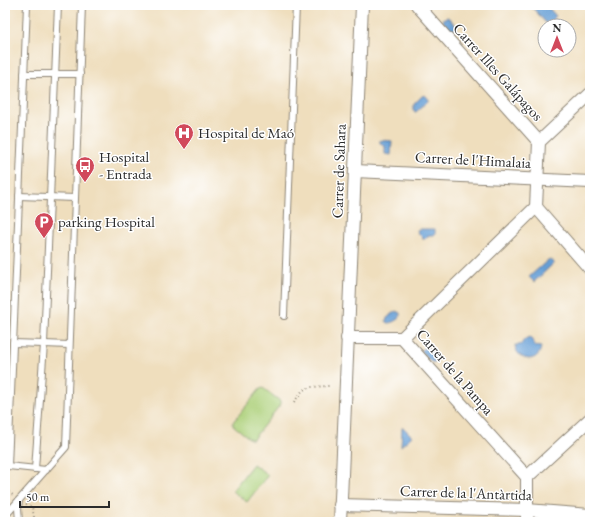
<svg xmlns="http://www.w3.org/2000/svg" width="595" height="527" viewBox="0 0 595 527" font-family="'EB Garamond',serif">
<style>
.green{fill:#add07a;stroke:#6c7e52}
.water{fill:#669fd5;stroke:#486580}
.lines{fill:none;stroke-linecap:round;stroke-linejoin:round}
.service-casing{stroke:#8d8474;stroke-width:8}
.minor-casing{stroke:#8d8474;stroke-width:14}
.path{stroke:#8d8474;stroke-width:2;stroke-dasharray:1 3;stroke-linecap:butt}
.service{stroke:#fff;stroke-width:6}
.minor{stroke:#fff;stroke-width:12}
.labels{text-anchor:middle;stroke-width:3;stroke-linejoin:round;paint-order:stroke}
.street-label{font-size:15px;fill:#2b2b2b;stroke:#fff}
.poi-label{font-size:15px;fill:#2b2b2b;stroke:#fff;text-anchor:start}
</style>
<rect width="100%" height="100%" fill="#fff"/>
<filter id="ink" filterUnits="userSpaceOnUse"><feTurbulence type="fractalNoise" baseFrequency=".025" numOctaves="2"/><feDisplacementMap in="SourceGraphic" scale="8" xChannelSelector="R" yChannelSelector="G"/><feConvolveMatrix kernelMatrix="1 2 1 2 8 2 1 2 1" color-interpolation-filters="sRGB"/></filter>
<filter id="wash" filterUnits="userSpaceOnUse"><feTurbulence type="fractalNoise" baseFrequency=".012" numOctaves="4" result="noise"/><feDisplacementMap in="SourceGraphic" scale="16" xChannelSelector="R" yChannelSelector="G"/><feGaussianBlur stdDeviation="0.9" result="paint"/><feColorMatrix in="noise" values="0 0 0 0 0 0 0 0 0 0 0 0 0 0 0 0 0 1.4 0 .05"/><feComposite in="paint" operator="in"/></filter>
<g filter="url(#wash)">
<rect width="100%" height="100%" fill="#efdebd"/>
<g class="green">
<polygon points="263,388 280,401 280,405 253,439 250,439 233,425 233,422 260,389"/>
<polygon points="253,464 268,475 247,502 232,491"/>
</g>
<g class="water">
<polygon points="532,5 546,5 556,16 553,19 554,22 552,23 550,22 547,24 531,6"/>
<polygon points="448,17 457,27 452,32 443,22 444,18"/>
<polygon points="425,95 428,98 428,101 416,112 415,112 414,111 414,104 422,96"/>
<polygon points="380,140 392,141 391,155 385,154 385,146 383,146 382,144 380,143"/>
<polygon points="419,229 435,229 435,234 434,235 429,235 426,238 424,239 418,233 417,230"/>
<polygon points="549,259 554,263 534,282 529,277"/>
<path d="M396 311 400 313V317C397 320 392 323 388 323L386 321 387 318 390 316V315Z"/>
<path d="M530 337 533 340 535 346 541 347C539 364 517 362 515 345 524 345 520 344 525 339Z"/>
<polygon points="426,346 437,357 436,358 437,360 436,362 435,363 433,362 431,362 421,351"/>
<polygon points="403,427 412,436 401,446 402,428"/>
</g>
</g>
<g filter="url(#ink)">
<g class="lines">
<g class="service-casing">
<g id="service">
<polyline points="27,5 8,466 46,470"/>
<polyline points="24,74 80,74"/>
<polyline points="19,196 75,198"/>
<polyline points="284,316 296,5"/>
<polyline points="13,343 44,344 69,345"/>
<polyline points="35,469 44,344 58,5"/>
<polyline points="5,516 66,447 82,5"/>
<polyline points="19,522 18,508 19,500"/>
</g>
</g>
<g class="minor-casing">
<g id="minor">
<polyline points="417,5 539,142"/>
<polyline points="590,94 539,142 536,207 402,338 527,477 590,419"/>
<polyline points="355,171 590,182"/>
<polyline points="536,207 590,269"/>
<polyline points="347,338 402,338"/>
<polyline points="340,505 527,510 590,515"/>
<polyline points="340,522 362,5"/>
<polyline points="527,522 527,477"/>
</g>
</g>
<g class="path">
<polyline points="294,402 303,390 311,387 329,386"/>
<polyline points="5,490 13,495"/>
<polyline points="26,504 32,507 35,522"/>
</g>
<use href="#service" class="service"/>
<use href="#minor" class="minor"/>
</g>
</g>
<defs>
<g id="hospital-pin" transform="scale(1)"><path d="M0 17L-7.5 6A9.5 9.5 0 1 1 7.5 6Z" fill="#d1495b" stroke="#fff"/><path d="M-5-5h3v3.5h4V-5h3V5h-3V1.5h-4V5h-3Z" fill="#fff"/></g>
<g id="bus-pin" transform="scale(1)"><path d="M0 17L-7.5 6A9.5 9.5 0 1 1 7.5 6Z" fill="#d1495b" stroke="#fff"/><path d="M-5-6H5V4H4V6H2V4H-2V6H-4V4H-5ZM-3.5-4V0h7V-4ZM-3.5 1.2v1.5H-2V1.2ZM2 1.2v1.5H3.5V1.2Z" fill="#fff"/></g>
<g id="parking-pin" transform="scale(1)"><path d="M0 17L-7.5 6A9.5 9.5 0 1 1 7.5 6Z" fill="#d1495b" stroke="#fff"/><path d="M-3.5-5.5H1a3.5 3.5 0 0 1 0 7H-1V5.5H-3.5ZM-1-3.4V-.6H.8a1.4 1.4 0 0 0 0-2.8Z" fill="#fff"/></g>
</defs>
<g fill-rule="evenodd">
<use href="#hospital-pin" x="184" y="133"/>
<use href="#bus-pin" x="85" y="166"/>
<use href="#parking-pin" x="44" y="222"/>
</g>
<g class="labels">
<g class="street-label">
<text transform="translate(498 72) rotate(48)" y="5">Carrer Illes Galápagos</text>
<text transform="translate(473 160) rotate(3)" y="5">Carrer de l'Himalaia</text>
<text transform="translate(339 171) rotate(-88)" y="5">Carrer de Sahara</text>
<text transform="translate(455 372) rotate(49)" y="5">Carrer de la Pampa</text>
<text transform="translate(466 493) rotate(2)" y="5">Carrer de la l'Antàrtida</text>
</g>
<g class="poi-label">
<text x="198" y="138">Hospital de Maó</text>
<text x="99" y="162">Hospital<tspan x="99" dy="17">- Entrada</tspan></text>
<text x="58" y="227">parking Hospital</text>
</g>
</g>
<rect width="595" height="527" fill="none" stroke="#fff" stroke-width="20"/>
<g transform="translate(557 38)"><circle r="19" fill="#ffffff" stroke="#aaaaaa"/>
<path d="M0-3L7 15L0 10L-7 15Z" fill="#d1495b"/>
<text y="-6" font-size="11" font-weight="bold" text-anchor="middle" fill="#2b2b2b">N</text>
</g>
<path d="M20 501v6h89v-6" fill="none" stroke="#2b2b2b" stroke-width="2"/>
<text x="26" y="501" font-size="12" fill="#2b2b2b" stroke="#ffffff" stroke-width="3" paint-order="stroke">50 m</text>
</svg>
